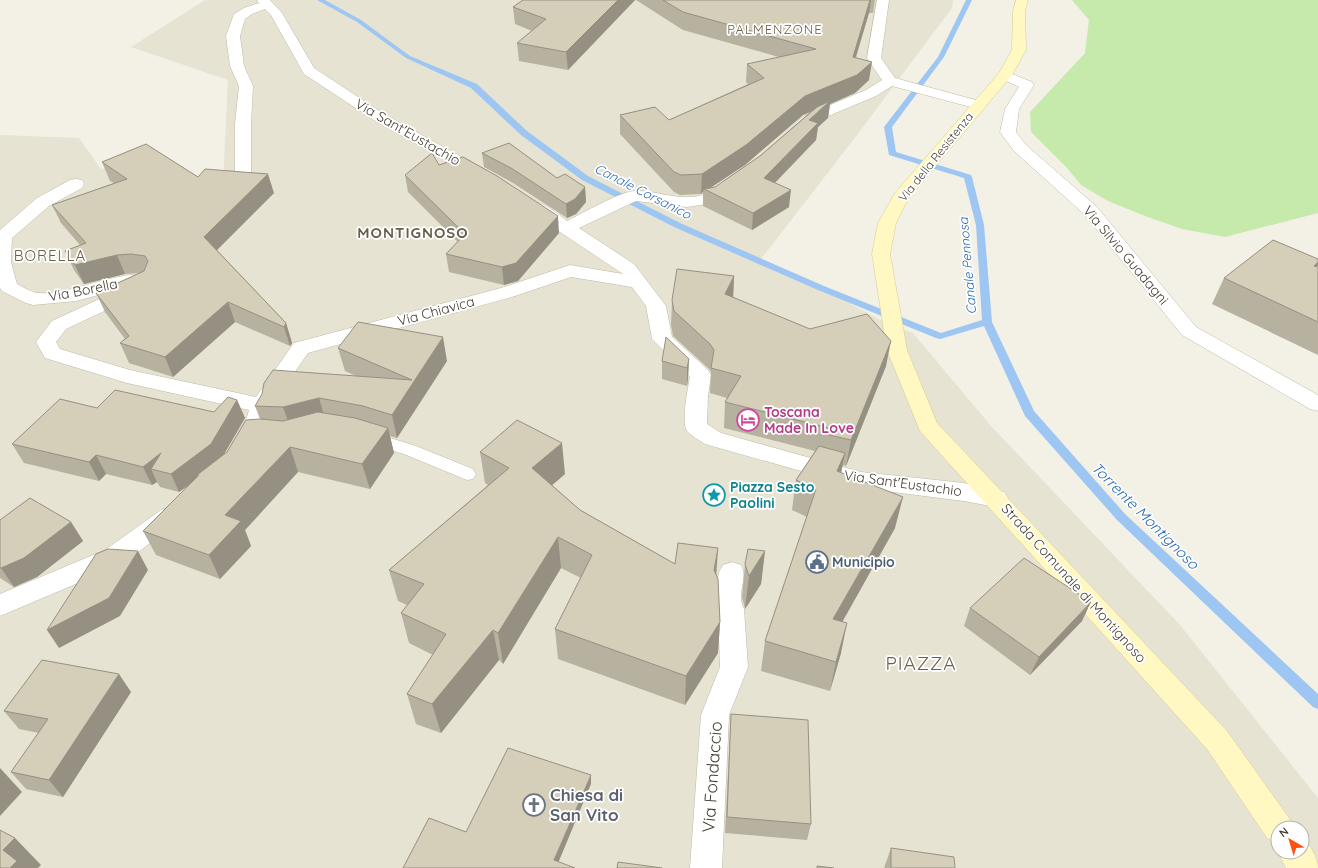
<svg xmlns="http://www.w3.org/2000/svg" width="1318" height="868" viewBox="0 0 1318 868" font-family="Quicksand,sans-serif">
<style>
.residential{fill:#e7e3d2;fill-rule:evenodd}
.green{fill:#c6eaab}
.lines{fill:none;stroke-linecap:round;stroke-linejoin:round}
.stream{fill:#9dc6f3;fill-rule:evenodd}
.lane-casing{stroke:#bfbaa7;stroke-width:1}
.street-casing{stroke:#bfbaa7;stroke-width:1}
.secondary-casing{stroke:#d6cc92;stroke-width:1}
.lane{fill:#fff;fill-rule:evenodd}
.street{fill:#fff;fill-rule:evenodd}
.secondary{fill:#fff8c3;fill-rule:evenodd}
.wall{fill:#b7b19f;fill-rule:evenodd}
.shaded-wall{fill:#959082}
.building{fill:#d5ceb9;stroke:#959082}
.labels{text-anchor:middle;stroke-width:3.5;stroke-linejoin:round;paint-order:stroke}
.far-street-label{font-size:12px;fill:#464134;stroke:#fff}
.far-neighbourhood-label{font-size:13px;letter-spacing:1px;fill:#69604b;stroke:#fff}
.far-water-label{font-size:13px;font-style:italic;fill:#296ab6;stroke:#fff}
.street-label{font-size:14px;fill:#464134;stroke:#fff}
.hotel-label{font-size:14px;font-weight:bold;fill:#b23c85;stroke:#fff;text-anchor:start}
.culture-label{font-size:14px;font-weight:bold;fill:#0d838f;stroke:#fff;text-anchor:start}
.service-label{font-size:14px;font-weight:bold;fill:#4e5e75;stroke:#fff;text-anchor:start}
.far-district-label{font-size:15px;font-weight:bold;letter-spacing:1px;fill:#69604b;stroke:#fff}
.neighbourhood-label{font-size:15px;letter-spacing:1px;fill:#69604b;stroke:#fff}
.water-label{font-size:15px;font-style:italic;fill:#296ab6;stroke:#fff}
.near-street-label{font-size:17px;fill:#464134;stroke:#fff}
.near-worship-label{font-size:17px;font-weight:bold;fill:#5b616d;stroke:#fff;text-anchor:start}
.near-quarter-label{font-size:19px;letter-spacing:1px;fill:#69604b;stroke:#fff}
</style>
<rect width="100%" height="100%" fill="#f3f0e5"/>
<path class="residential" d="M205 0H953L952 8 854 139 761 259 821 288 892 326 913 333 991 426 1180 625 1318 798V868H0V135L79 138 101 169 168 157 188 182 223 183 228 80 131 47ZM1278 828H1302V852H1278Z"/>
<polygon class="green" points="1072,0 1318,0 1318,213 1225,237 1182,229 1145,216 1108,201 1081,185 1067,168 1031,132 1030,112 1085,53 1089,20"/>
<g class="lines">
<polygon class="stream" points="317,0 325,0 361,20 410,56 477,84 527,131 588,176 680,223 824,286 941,333 982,320 976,225 964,178 889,155 884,127 938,57 966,0 972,0 944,57 892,127 896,152 971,175 972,177 984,225 992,322 1034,411 1125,514 1318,694 1318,709 1313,707 1117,520 1025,416 984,326 940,339 936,338 818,290 674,227 582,180 521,135 471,88 406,58 357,22"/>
<g class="lane-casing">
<polygon id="lane" points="371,432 416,446 473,469 476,474 473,479 467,480 404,454 365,442 362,438 365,434"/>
</g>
<g class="street-casing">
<g id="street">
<polygon points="257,0 270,0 282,13 314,68 387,116 487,171 489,174 487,177 481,179 475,177 377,122 304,74 271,15 265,9 252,14 245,19 240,36 244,66 253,86 251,124 251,179 249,182 243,184 237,182 235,179 235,124 239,86 230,66 226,36 234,14 244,8 259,3"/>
<path d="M877 0H889L881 58 895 78 983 102 985 105 983 108 978 109 892 86 876 96 814 122C809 127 805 129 798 127L795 124 804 116 866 90 882 80 867 58Z"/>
<polygon points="1005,71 1032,82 1034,85 1019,109 1016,132 1026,145 1097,207 1196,327 1318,395 1318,411 1310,409 1182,335 1085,215 1014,151 1000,132 1005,109 1019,87 1000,78 998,75 1000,72"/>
<path d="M76 179 82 180 84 184 82 188 49 206 12 238 11 262 17 284C23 287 31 292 37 293 73 296 120 268 152 276L154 280 151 289 66 329 56 342 60 349 130 370 256 397 294 343 501 288 570 265 623 274 527 210 525 206 527 202C541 199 556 213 567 221 581 214 621 191 635 191 656 190 681 202 702 195 714 190 719 177 734 180L736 184 734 188 713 203 687 207 636 201 579 228 634 264 666 306 672 337 708 370 711 375 708 396 707 424 721 433 861 472 964 483 1004 492 1008 498 1004 504 996 507 964 501 861 488 705 444C700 440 691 436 687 431 681 422 688 388 690 377L652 339 646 306 632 287 571 277 515 296 308 353 271 406 269 417 251 450 243 452 235 450 232 444 247 417 249 410 127 383 45 358 36 342 52 321 121 289 76 301 33 305 26 303 2 291 0 288V230L37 198 70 180Z"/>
<polygon points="169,507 177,510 181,516 177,522 123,564 0,616 0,594 105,550 161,510"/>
<path d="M732 562 741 565C749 581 735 592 744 609L748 667 729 715 722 868H690L701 715 720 667 718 609 714 601 719 572 723 565Z"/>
</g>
</g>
<g class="secondary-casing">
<g id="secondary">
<polygon points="1016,0 1028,0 1025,11 1026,50 1012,75 908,199 896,223 890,254 907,350 937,423 1227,731 1289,818 1293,828 1278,828 1278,843 1267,838 1207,749 920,431 887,350 872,254 878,223 895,193 999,73 1012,50 1013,11"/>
<path d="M1302 840C1311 844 1318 859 1318 868H1286L1278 852H1302Z"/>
</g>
</g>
<use href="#lane" class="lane"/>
<use href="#street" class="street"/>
<use href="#secondary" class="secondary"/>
</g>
<g class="wall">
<polygon points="523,0 635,0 568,70 519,61 517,43 532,31 515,24 513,7"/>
<path d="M636 0H875L873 13H869L856 58 869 80 855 93 830 104 828 118 818 127 816 140 775 183 789 207 752 230 703 206V192L701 194 680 195 674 192 620 134V115L669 120 748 84 746 82 747 64 779 57 683 30ZM811 111 760 156 715 187H711L745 165 803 115Z"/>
<polygon points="482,153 585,187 586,202 576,214 567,218 513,183 484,167"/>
<polygon points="102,162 198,177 274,193 217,250 286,323 292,343 290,346 235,322 173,377 129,363 120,343 125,339 105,312 96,293 139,273 125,274 84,284 74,270 65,251 80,245 61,223 52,205 114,183 110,181"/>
<polygon points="439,165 559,233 518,281 504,285 449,272 446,254 458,242 408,192 405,175"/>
<polygon points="1317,267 1318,267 1318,355 1212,304 1224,278"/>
<polygon points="734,276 733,297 886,366 846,466 843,465 841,473 895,528 842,622 841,653 830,691 761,671 765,641 807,517 792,510 796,480 815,451 724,428 725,402 727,398 710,393 711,372 709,369 673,336 671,325 672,300"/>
<polygon points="338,348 447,361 397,438 390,436 394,453 370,489 298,472 245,530 251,546 220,579 156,555 143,531 188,486 179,492 160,487 157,482 152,485 106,474 99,481 24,463 12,444 97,408 214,412 237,400 245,418 224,454 227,452 260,419 255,406 356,376 345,371"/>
<polygon points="689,359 688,378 687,386 662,379 662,361"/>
<polygon points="480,452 565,474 552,485 580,510 675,564 717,575 720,622 718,653 685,705 558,659 555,629 581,578 561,568 503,664 499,660 441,733 416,724 407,694 433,655 409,643 401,613 407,605 398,601 389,570 488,485 485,483"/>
<polygon points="0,520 71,522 83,541 37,577 14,587 0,578"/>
<polygon points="765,551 761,584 745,609 742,597 745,564"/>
<polygon points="970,608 1082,621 1030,675 964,626"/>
<polygon points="131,692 63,797 26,789 11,772 39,733 19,729 4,711"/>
<polygon points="731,714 811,824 807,840 725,833 730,732"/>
<polygon points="891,848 955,868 884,868"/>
</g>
<g class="shaded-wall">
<polygon points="618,0 635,0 568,70 566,52"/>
<polygon points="870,0 871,0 869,13 850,75 853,57"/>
<polygon points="872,62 869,80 855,93 830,104 828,118 818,127 816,140 763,195 764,178 809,120 825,106 803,115 745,165 707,190 704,189 703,192 701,194 702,174 805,96"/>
<polygon points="268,174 274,193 211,256 204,237"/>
<polygon points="585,187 586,202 576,214 567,218 566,204"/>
<polygon points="791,190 789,207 752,230 753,213"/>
<polygon points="558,216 559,233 518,281 504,285 502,267"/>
<polygon points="117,255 125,274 84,284 75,265"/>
<polygon points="1318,262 1318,265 1307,286 1314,266"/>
<polygon points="734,276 733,301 725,294"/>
<polygon points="228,302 235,322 173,377 165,357"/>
<polygon points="286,323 292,343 290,346 284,327"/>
<polygon points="443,337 447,361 397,438 392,415"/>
<polygon points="891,341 886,366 846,466 851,440"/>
<polygon points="689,359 688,378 687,386 687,368"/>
<polygon points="319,398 326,422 291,430 283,407"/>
<polygon points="237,400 245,418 219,463 197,475 198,478 179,492 171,474"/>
<polygon points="388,428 394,453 370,489 362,464"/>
<polygon points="562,443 565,474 536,499 532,468"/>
<polygon points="290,447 298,472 245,530 251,546 220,579 209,555 225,515"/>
<polygon points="161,453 151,469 157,482 152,485 143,467"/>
<polygon points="845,453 839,483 837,471"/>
<polygon points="96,455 106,474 99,481 89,462"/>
<polygon points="903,497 895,528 827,649 833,619"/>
<polygon points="71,522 83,541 37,577 14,587 1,568"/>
<polygon points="558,537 561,568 503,664 498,633"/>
<polygon points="718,548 716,579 714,570"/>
<polygon points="138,551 148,570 120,616 59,648 47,630"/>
<polygon points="765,551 761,584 745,609 749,576"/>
<polygon points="1091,602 1082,621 1030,675 1039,657"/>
<polygon points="720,622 718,653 685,705 686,676"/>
<polygon points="847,623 841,653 830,691 836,662"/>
<polygon points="493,630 499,660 441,733 432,704"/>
<polygon points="119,674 131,692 63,797 49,780"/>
<polygon points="0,768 22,792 0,816"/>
<polygon points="591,775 591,784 556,868 554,860"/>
<polygon points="15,838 41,865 38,868 10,868 3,850"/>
</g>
<g class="building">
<polygon points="523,0 618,0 566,52 517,43 546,19 513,7"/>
<polygon points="663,0 870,0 853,57 872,62 857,75 805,96 746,145 702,174 681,175 674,172 620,115 655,107 669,120 764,78 747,64 816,49 683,12"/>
<polygon points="830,101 809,120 818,123 764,178 791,190 753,213 704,189 715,187 760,156 817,107"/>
<polygon points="509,143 557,178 565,174 585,187 575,199 566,204 511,168 482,153"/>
<polygon points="146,144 198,177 205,169 268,174 204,237 286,323 284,327 228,302 165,357 120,343 129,336 96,293 144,271 148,261 145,256 131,254 117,255 75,265 65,251 86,243 52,205 127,179 102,162"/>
<polygon points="432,153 439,165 463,157 497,176 558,216 516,263 502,267 446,254 465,234 405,175"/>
<polygon points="1273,240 1318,259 1318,262 1314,266 1318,267 1318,322 1224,278"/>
<polygon points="677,269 734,276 725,294 810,329 867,314 891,341 851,440 829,435 833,429 725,402 741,376 711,368 714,350 710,344 674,311 672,300"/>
<polygon points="358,322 443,337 392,415 363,406 319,398 283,407 255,406 262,394 264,383 273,370 412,380 338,348"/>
<polygon points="666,337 689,359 687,368 662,361"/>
<polygon points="115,390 214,412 228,397 237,400 211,444 171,474 151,469 161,453 143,467 96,455 89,462 12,444 60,399 97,408"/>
<polygon points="318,412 355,418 388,428 362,464 290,447 225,515 241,521 209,555 143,531 199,475 197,475 227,452 246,420 260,419 283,421"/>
<polygon points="517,420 562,443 532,468 580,510 675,564 678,543 718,548 714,570 718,579 720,622 686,676 555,629 592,555 558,537 498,633 493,630 432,704 407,694 446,634 401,613 424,584 389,570 509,468 480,452"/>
<polygon points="819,446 845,453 837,471 903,497 833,619 847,623 836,662 765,641 816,489 796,480"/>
<polygon points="30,498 71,522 24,558 1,568 0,568 0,520"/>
<polygon points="108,549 138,551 109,598 47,630 96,554"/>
<polygon points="748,549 765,551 749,576 745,564"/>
<polygon points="1024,558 1091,602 1039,657 970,608"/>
<polygon points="42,660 119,674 49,780 11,772 48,719 4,711"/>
<polygon points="731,714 808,720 811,824 727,817"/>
<polygon points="508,748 591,775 554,860 575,868 403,868 429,818 466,832"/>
<polygon points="0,830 15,838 3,850 17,861 10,868 0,868"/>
<polygon points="891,848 954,857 955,868 891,868"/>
<polygon points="618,862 662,868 617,868"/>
<polygon points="817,866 834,868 817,868"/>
</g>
<defs>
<g id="hotel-ring" transform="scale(1.15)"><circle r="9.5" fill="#fff" stroke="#d1479c" stroke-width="1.5"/><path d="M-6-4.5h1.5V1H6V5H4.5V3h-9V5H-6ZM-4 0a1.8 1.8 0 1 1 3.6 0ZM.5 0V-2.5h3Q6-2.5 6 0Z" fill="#d1479c"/></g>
<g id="sight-ring" transform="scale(1.15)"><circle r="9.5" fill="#fff" stroke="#0f9aa8" stroke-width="1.5"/><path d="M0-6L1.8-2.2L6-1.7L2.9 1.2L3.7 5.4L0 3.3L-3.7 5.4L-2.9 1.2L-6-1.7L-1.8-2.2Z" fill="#0f9aa8"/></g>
<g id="civic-ring" transform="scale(1.15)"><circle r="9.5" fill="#fff" stroke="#5c6f8a" stroke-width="1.5"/><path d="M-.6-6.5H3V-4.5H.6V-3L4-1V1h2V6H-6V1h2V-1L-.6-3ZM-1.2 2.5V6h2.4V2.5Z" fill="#5c6f8a"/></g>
<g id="church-ring" transform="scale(1.15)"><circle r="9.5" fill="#fff" stroke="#6b7280" stroke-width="1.5"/><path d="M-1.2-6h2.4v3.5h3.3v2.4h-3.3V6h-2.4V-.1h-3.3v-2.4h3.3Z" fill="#6b7280"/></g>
</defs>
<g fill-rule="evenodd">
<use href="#hotel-ring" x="748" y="420"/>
<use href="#sight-ring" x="714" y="495"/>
<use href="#civic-ring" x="817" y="562"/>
<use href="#church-ring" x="534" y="805"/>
</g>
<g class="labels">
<g class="far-street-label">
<text transform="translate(936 157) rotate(-51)" y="4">Via della Resistenza</text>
</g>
<g class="far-neighbourhood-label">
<text x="775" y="34">PALMENZONE</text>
</g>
<g class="far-water-label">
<text transform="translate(643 191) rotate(27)" y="5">Canale Corsanico</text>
<text transform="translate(967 266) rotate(-95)" y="5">Canale Pennosa</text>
</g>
<g class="street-label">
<text transform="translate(408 132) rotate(30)" y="5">Via Sant'Eustachio</text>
<text transform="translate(1126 255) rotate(50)" y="5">Via Silvio Guadagni</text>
<text transform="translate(83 290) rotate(-11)" y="5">Via Borella</text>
<text transform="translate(436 311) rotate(-15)" y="5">Via Chiavica</text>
<text transform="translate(903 483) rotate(8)" y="5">Via Sant'Eustachio</text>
<text transform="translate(1074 583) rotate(48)" y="5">Strada Comunale di Montignoso</text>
</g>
<g class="hotel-label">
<text x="764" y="417">Toscana<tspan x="764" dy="16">Made In Love</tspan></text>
</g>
<g class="culture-label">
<text x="730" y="492">Piazza Sesto<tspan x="730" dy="16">Paolini</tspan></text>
</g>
<g class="service-label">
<text x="832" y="567">Municipio</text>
</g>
<g class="far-district-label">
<text x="413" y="238">MONTIGNOSO</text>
</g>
<g class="neighbourhood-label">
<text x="50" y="261">BORELLA</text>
</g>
<g class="water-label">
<text transform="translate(1145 516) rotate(45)" y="5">Torrente Montignoso</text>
</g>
<g class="near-street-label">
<text transform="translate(712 777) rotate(-86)" y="6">Via Fondaccio</text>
</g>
<g class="near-worship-label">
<text x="550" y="801">Chiesa di<tspan x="550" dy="20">San Vito</tspan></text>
</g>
<g class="near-quarter-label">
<text x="921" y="670">PIAZZA</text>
</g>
</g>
<g transform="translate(1290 840) rotate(322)"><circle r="19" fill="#ffffff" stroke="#b5b3ae"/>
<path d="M0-3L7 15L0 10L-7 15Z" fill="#ff5010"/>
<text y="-6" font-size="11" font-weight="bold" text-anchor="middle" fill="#464134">N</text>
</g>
</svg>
